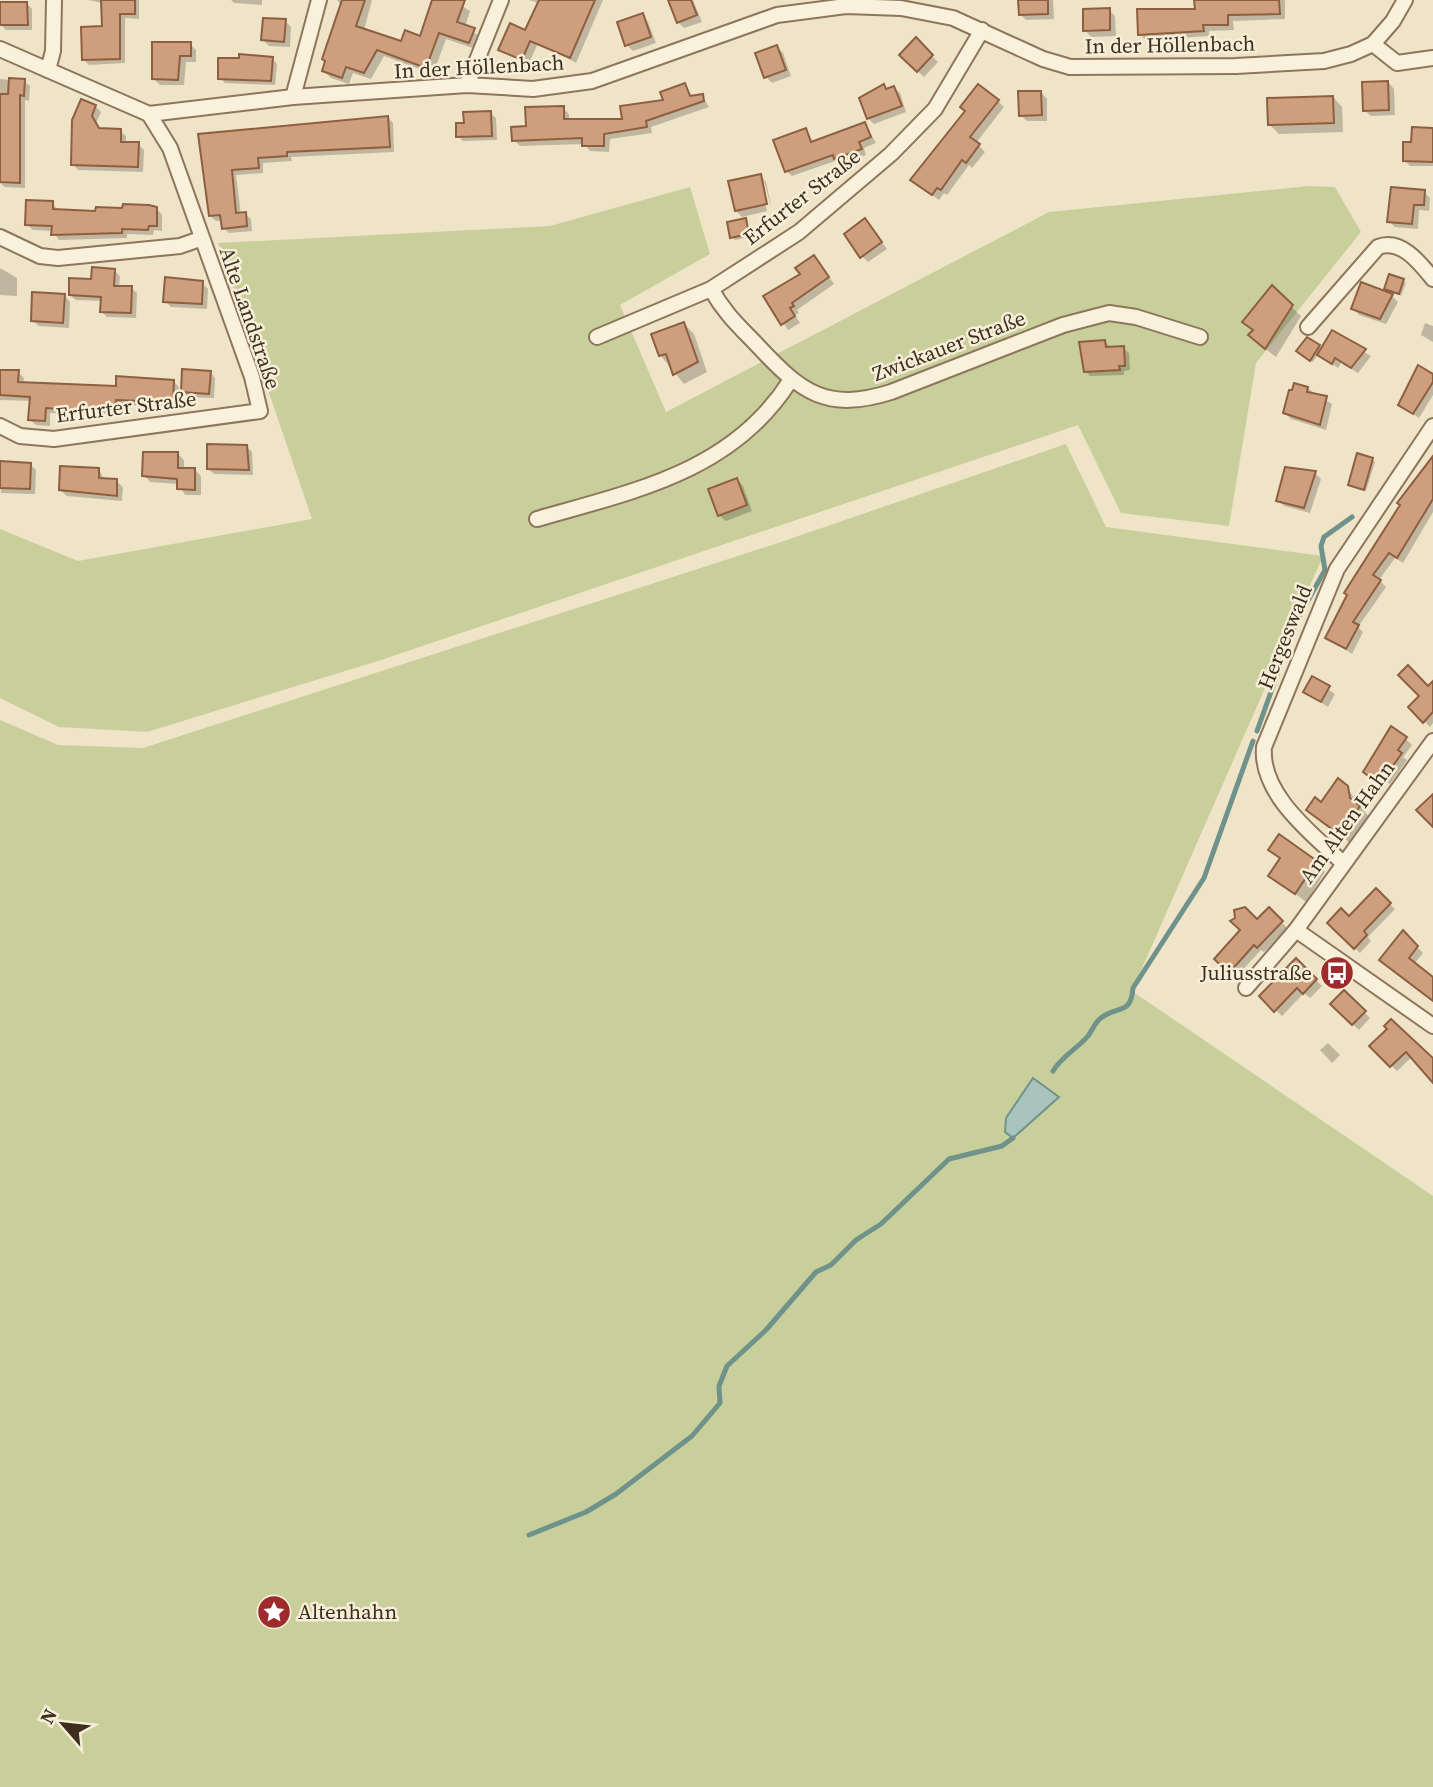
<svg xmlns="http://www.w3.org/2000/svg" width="1433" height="1787" viewBox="0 0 1433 1787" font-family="'Source Serif 4',serif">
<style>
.green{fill:#c9cf9b}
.water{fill:#a9c4bc;stroke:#6f938a;stroke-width:2}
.shadow{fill:#0003}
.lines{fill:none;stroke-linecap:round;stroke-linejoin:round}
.stream{stroke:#6f938a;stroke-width:5}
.building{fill:#cf9f7d;stroke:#8d5f41;stroke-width:2}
.street-casing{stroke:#8d765c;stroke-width:18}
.street{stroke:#faf1dc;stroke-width:14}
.labels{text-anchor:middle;stroke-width:5;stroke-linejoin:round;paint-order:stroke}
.street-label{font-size:21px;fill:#3d2e20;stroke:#f7eed8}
.poi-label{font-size:21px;fill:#3d2e20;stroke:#f7eed8;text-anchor:end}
</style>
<rect width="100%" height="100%" fill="#f0e4c8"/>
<g class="green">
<polygon points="1309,186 1335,187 1361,232 1256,363 1229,526 1121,513 1078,425 378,661 147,732 59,727 0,698 0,529 78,561 312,519 218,243 550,226 690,187 710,254 620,305 666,412 1049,212"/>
<polygon points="1066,444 1106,527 1323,556 1132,991 1433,1196 1433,1787 0,1787 0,720 58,745 143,748 781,542"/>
</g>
<polygon class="water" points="1033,1078 1059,1097 1013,1138 1005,1132 1006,1118"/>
<g class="shadow">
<polygon points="88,0 139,0 139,19 125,18 125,63 89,65 83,59 104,28 103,3"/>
<polygon points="231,0 262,0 262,5 234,3"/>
<polygon points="337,0 372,0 364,30 402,43 421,38 434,0 452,0 470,11 465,27 481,37 476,49 446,39 433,74 384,56 371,79 353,73 349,84 331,78 324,71 342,6"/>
<polygon points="529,0 552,0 551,7"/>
<polygon points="570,0 603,0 576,63 550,48"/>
<polygon points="674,0 693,0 702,22 684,28 678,22"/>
<polygon points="1020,0 1053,0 1054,19 1026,20 1020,14"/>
<polygon points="1196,0 1285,0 1285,19 1233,21 1234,30 1209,31 1209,36 1146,40 1140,34 1197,10"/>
<polygon points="0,2 26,3 32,9 32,30 6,30 0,24"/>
<polygon points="1109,10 1115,16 1116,36 1091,37 1085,30"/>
<polygon points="642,15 648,22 656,43 633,51 627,45"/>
<polygon points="285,21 291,27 290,47 269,46 263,40"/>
<polygon points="532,35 539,41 528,65 500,50"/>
<polygon points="916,40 938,62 924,77 901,55"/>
<polygon points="190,44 196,50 196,62 186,62 184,85 160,85 154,79"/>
<polygon points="777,47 783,53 791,76 772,83 766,77"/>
<polygon points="272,58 277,64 275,85 225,83 220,78 240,60"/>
<polygon points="0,79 24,81 30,86 29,101 25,100 25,188 5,187 0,183"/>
<polygon points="1388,82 1394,89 1395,115 1371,116 1364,110"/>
<polygon points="685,85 693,97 702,95 709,107 651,127 652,133 610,139 609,152 590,151 584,144 520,146 514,140 563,108 569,114 569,121 624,121 665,101"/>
<polygon points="884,86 888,90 894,88 900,93 906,112 874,124 868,118"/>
<polygon points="1041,92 1047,99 1047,121 1027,121 1020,115"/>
<polygon points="1333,97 1342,107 1343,132 1279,134 1269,124"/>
<polygon points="998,101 1004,107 976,143 985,152 972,168 969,165 947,195 944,193 939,200 919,186"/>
<polygon points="95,106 101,112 96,123 100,130 120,131 126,136 126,144 138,144 144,150 143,172 78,170 73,164"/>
<polygon points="490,113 496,118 497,140 463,141 458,136 465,124"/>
<polygon points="388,117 393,123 394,152 291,157 292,161 263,163 263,173 236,175 241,214 245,214 251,219 252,231 229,233 224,228 223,220 216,221 210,216 200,136"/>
<polygon points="865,124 876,143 864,148 866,155 841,164 838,160 792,176 786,171 806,130 814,143"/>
<polygon points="1433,130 1433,166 1410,166 1404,160 1413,144"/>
<polygon points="760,176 766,182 772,210 764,181 760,181 767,211 742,217 736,211"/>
<polygon points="1424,192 1430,198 1429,211 1419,210 1418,229 1395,227 1389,221"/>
<polygon points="52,202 58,211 157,209 162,215 162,231 154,230 153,235 127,234 127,238 59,240 53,231 33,230 27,224"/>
<polygon points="745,220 750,237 735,240 732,237"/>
<polygon points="865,220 887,249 868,262 862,256"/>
<polygon points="819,263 834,284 797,310 799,313 795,315 800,323 788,330 766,297"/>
<polygon points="0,268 17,278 17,296 0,295"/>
<polygon points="115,271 120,276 119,288 131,288 137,293 136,318 107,317 102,312 103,301 76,300 70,295"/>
<polygon points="1390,276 1406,283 1401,296 1386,288"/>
<polygon points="202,283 208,289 207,309 171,307 165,301"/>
<polygon points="1272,288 1301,316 1276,357 1260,345 1254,331 1245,322"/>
<polygon points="64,295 70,302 69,328 39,326 32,320"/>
<polygon points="1392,296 1398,302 1386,324 1359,315 1353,308"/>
<polygon points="1425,323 1433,326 1433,342 1421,335"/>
<polygon points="684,324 694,334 707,372 684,384 660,355"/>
<polygon points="1332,333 1371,356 1358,373 1341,363 1338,368 1318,354 1313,362 1300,354 1319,347 1322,350"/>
<polygon points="1105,342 1110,347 1123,348 1129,353 1130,370 1124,371 1124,375 1090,376 1085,371"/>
<polygon points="1418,368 1433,376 1433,395 1419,418 1400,405"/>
<polygon points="0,372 18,372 24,378 23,384 117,388 174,382 179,387 178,407 121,405 120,414 50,413 50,426 36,425 30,420 31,401 0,400"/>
<polygon points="210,372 215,378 214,398 188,397 182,392"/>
<polygon points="1307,388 1332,404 1326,430 1291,419 1285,413"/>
<polygon points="246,446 252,452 253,475 214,474 208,469"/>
<polygon points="178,454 184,460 184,469 195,470 201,476 201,495 185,495 179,484 150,482 144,475"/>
<polygon points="1372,459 1375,462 1366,491 1353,487 1350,485"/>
<polygon points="1433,459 1433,512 1403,563 1395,558 1379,580 1386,587 1358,627 1363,632 1352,654 1327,637"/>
<polygon points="0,463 30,464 36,470 35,494 1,493"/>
<polygon points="99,470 105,480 116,481 123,487 122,501 67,496 60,490"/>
<polygon points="1315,473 1321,479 1310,513 1284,506 1278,500"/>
<polygon points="737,480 743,486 752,511 726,521 719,515"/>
<polygon points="1312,678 1335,694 1328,707 1305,692"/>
<polygon points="1433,684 1433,723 1430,727 1410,707"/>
<polygon points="1406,739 1412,745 1403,757 1407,760 1390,784 1385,781 1382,785 1371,778"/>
<polygon points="1346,787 1369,817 1350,843 1308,810"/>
<polygon points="1270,850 1316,862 1325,872 1306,902 1271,875 1281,860"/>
<polygon points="1376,891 1395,909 1368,937 1371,941 1360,953 1329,923 1349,918"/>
<polygon points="1269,909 1288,929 1264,952 1261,950 1236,977 1216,958"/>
<polygon points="1403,933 1423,953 1414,964 1433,979 1433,1001 1387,966"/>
<polygon points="1296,961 1322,986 1310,998 1304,993 1282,1016 1261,996"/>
<polygon points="1344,992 1370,1018 1359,1030 1332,1004"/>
<polygon points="1389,1029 1433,1061 1433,1080 1412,1057 1397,1071 1372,1046"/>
<polygon points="1328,1043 1340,1055 1332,1063 1320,1050"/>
</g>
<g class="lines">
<g class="stream">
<polyline points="1257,731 1296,622 1325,570 1321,546 1324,537 1352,517"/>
<path d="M1053 1071C1062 1056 1077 1049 1088 1036 1092 1031 1095 1022 1101 1018 1117 1005 1131 1016 1133 988L1204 878 1253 741"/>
<polyline points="529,1535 586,1512 616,1494 692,1436 720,1403 719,1386 727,1366 766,1330 816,1272 831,1265 856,1240 881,1224 949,1159 1002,1146 1013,1138"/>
</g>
</g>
<g class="building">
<polygon points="101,0 135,0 135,14 120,14 120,59 82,60 81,27 102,26"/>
<polygon points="342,0 365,0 356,26 401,41 405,30 420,36 432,0 465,0 457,22 475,28 469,43 439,33 426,68 377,50 364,73 346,67 342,78 322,71 325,61 322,59"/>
<polygon points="539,0 595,0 570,58 530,41 522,60 498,50 510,23 525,30"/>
<polygon points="668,0 691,0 697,15 677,23"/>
<polygon points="1018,0 1048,0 1048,14 1019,15"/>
<polygon points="1194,0 1279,0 1280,14 1228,15 1228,25 1203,25 1204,31 1138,35 1137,9 1195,9"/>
<polygon points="0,2 27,2 28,25 0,25"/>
<polygon points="1110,8 1110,30 1083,31 1083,9"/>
<polygon points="643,13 651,37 625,46 617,22"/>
<polygon points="263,18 286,19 284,42 261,40"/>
<polygon points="916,37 933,55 917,72 899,55"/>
<polygon points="152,42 191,42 191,56 180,56 178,80 152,79"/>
<polygon points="777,45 786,70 764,78 755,53"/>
<polygon points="239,54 273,57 271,81 218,79 218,58 239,58"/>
<polygon points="9,78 25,79 24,96 20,95 20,183 0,182 0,94 8,94"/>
<polygon points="1388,81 1389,110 1363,111 1362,82"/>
<polygon points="685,83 690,96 703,94 704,101 646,121 647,127 604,134 604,146 582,146 582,138 512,141 511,127 526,126 525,107 564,106 564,119 622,119 620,106 663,100 660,92"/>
<polygon points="884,84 886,89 894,86 902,106 867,119 859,98"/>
<polygon points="978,84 999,100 970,137 980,144 966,163 962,160 941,190 937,188 932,195 910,180 965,111 960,107"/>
<polygon points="1018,91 1041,91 1042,115 1019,116"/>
<polygon points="1333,96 1334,123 1268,125 1267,98"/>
<polygon points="81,99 96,105 92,116 99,128 121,129 121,142 139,142 138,167 71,165 72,120"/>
<polygon points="491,111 492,136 456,137 456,123 464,123 463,112"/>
<polygon points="388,116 390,147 287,152 287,156 258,158 259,168 232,170 236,213 246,212 247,226 222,229 220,215 209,216 198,134"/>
<polygon points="865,122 871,137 859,142 862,149 834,159 833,155 785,172 773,140 806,128 811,142"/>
<polygon points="1412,127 1433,128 1433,162 1403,161 1403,142 1411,142"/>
<polygon points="761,174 767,204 735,211 728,181"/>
<polygon points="1391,187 1425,190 1424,205 1414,205 1412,224 1387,222"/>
<polygon points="26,200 53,201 53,209 95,211 96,207 122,208 123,204 149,205 157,207 157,226 149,226 148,230 122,229 122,233 51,235 52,226 25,225"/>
<polygon points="746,218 749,234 730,238 727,222"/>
<polygon points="865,218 882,242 860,258 844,234"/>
<polygon points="814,255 829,277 792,303 794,306 790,308 795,316 781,325 763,296 800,274 795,268"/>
<polygon points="92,267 115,269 114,286 132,286 131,313 100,312 101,297 69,295 69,278 91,279"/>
<polygon points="1389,274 1404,279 1399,294 1384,289"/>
<polygon points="165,277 203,281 202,304 163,302"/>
<polygon points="1361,282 1393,294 1380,319 1351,309"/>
<polygon points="1272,285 1293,305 1265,349 1248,335 1253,330 1242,322"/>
<polygon points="32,292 65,294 63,323 31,321"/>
<polygon points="684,322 698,362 673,375 666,354 659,356 651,334"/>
<polygon points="1332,330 1366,349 1351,368 1335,358 1332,364 1317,355"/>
<polygon points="1307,337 1320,345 1310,361 1296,351"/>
<polygon points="1105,340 1106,347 1124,346 1125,366 1119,366 1120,370 1084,372 1079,342"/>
<polygon points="1418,365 1433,374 1433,382 1413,414 1398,405"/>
<polygon points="182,369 211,371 209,394 181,392"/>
<polygon points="0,370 19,370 18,382 116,386 116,376 174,380 173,402 116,400 115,409 94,411 46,408 45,421 28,420 30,397 0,395"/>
<polygon points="1294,383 1308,387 1307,392 1327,396 1320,425 1283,413 1289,390 1292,390"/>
<polygon points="207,444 247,445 249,470 207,469"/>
<polygon points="143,452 178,452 178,468 195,468 195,490 177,489 177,479 142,476"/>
<polygon points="1357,453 1373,458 1364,490 1348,485"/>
<polygon points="1433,456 1433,499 1397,558 1389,553 1373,575 1381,580 1353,622 1359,625 1346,649 1325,638 1347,595 1344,593 1400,505 1397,503"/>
<polygon points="0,461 31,463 30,489 0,488"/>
<polygon points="60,466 99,468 99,478 117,479 117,496 59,490"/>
<polygon points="1285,467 1316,471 1304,508 1276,501"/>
<polygon points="737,478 747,505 718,516 708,489"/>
<polygon points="1408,665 1428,686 1433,681 1433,712 1423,723 1408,707 1419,696 1398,675"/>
<polygon points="1312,676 1330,686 1321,702 1303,692"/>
<polygon points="1391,726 1407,737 1398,750 1402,753 1383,780 1378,776 1375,781 1363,772"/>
<polygon points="1338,778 1348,786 1350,798 1360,806 1340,835 1306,810 1315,797 1321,802"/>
<polygon points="1433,794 1433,827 1416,810"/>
<polygon points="1279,834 1317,861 1295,894 1268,876 1280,858 1268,850"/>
<polygon points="1376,888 1391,903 1364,931 1367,935 1354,949 1327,923 1341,908 1349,916"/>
<polygon points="1245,907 1257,919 1269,907 1283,921 1257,948 1254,945 1229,973 1214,959 1240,930 1230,921 1235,918 1234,910"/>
<polygon points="1403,930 1418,946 1409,958 1433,977 1433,1001 1379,960"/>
<polygon points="1296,958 1317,979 1303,994 1297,988 1274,1012 1259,996"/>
<polygon points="1344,990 1366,1011 1352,1025 1330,1004"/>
<polygon points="1391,1019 1433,1058 1433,1083 1406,1052 1390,1067 1369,1046 1387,1029 1384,1026"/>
</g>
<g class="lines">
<g class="street-casing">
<g id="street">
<polyline points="54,0 53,51 48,70 149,114"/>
<polyline points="1373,44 1397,63 1433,58"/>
<polyline points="0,49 48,70"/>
<polyline points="467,85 501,0"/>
<polyline points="293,97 319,0"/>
<polyline points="149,114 293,97 467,85 533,89 592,81 777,15 846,6 901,8 953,18 1043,59 1070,67 1236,66 1324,61 1351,54 1373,44 1393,21 1405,0"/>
<polyline points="0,237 40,256 58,258 180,246 200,239"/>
<path d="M711 289C725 314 740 327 759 347 802 393 827 412 891 392L1063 325 1109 313 1136 317 1200 337"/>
<path d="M1308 327 1378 247C1401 238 1420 263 1433 279"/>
<polyline points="597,337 711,289 799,232 891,154 935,109 982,30"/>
<polyline points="0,426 20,436 54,439 260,411 252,377 170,148 149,114"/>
<path d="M537 519C634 491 732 472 790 381"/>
<path d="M1343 863C1311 833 1260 794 1264 747L1337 569 1433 426"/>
<polyline points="1296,930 1433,741"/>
<polyline points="1246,988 1296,930 1433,1026"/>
</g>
</g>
<use href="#street" class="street"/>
</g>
<defs>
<g id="bus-disc" transform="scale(1.75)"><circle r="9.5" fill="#9e2a2b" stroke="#f7eed8"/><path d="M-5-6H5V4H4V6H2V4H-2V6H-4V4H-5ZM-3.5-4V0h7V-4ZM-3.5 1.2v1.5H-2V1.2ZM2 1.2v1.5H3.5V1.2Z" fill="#fff"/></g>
<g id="sight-disc" transform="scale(1.75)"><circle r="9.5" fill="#9e2a2b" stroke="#f7eed8"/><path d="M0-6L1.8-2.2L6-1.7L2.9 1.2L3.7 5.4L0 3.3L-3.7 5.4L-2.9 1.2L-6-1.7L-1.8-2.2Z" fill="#fff"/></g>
</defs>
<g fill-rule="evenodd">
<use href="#bus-disc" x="1337" y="973"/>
<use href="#sight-disc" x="274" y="1612"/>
</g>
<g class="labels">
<g class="street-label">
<text transform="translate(1170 45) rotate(-1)" y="7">In der Höllenbach</text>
<text transform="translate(479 67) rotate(-3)" y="7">In der Höllenbach</text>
<text transform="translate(802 197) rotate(-38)" y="7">Erfurter Straße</text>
<text transform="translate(250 318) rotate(71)" y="7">Alte Landstraße</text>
<text transform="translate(949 346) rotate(-21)" y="7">Zwickauer Straße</text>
<text transform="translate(126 407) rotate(-7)" y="7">Erfurter Straße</text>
<text transform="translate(1285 637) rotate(-68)" y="7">Hergeswald</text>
<text transform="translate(1347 822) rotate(-54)" y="7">Am Alten Hahn</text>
</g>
<g class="poi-label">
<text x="1312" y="980">Juliusstraße</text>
<text x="298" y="1619" text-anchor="start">Altenhahn</text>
</g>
</g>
<g transform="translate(63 1724) rotate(298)" stroke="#f7eed8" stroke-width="5" paint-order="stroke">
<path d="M0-5L12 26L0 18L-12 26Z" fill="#3d2e20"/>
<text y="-10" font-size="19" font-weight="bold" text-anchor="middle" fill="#3d2e20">N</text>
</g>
</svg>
